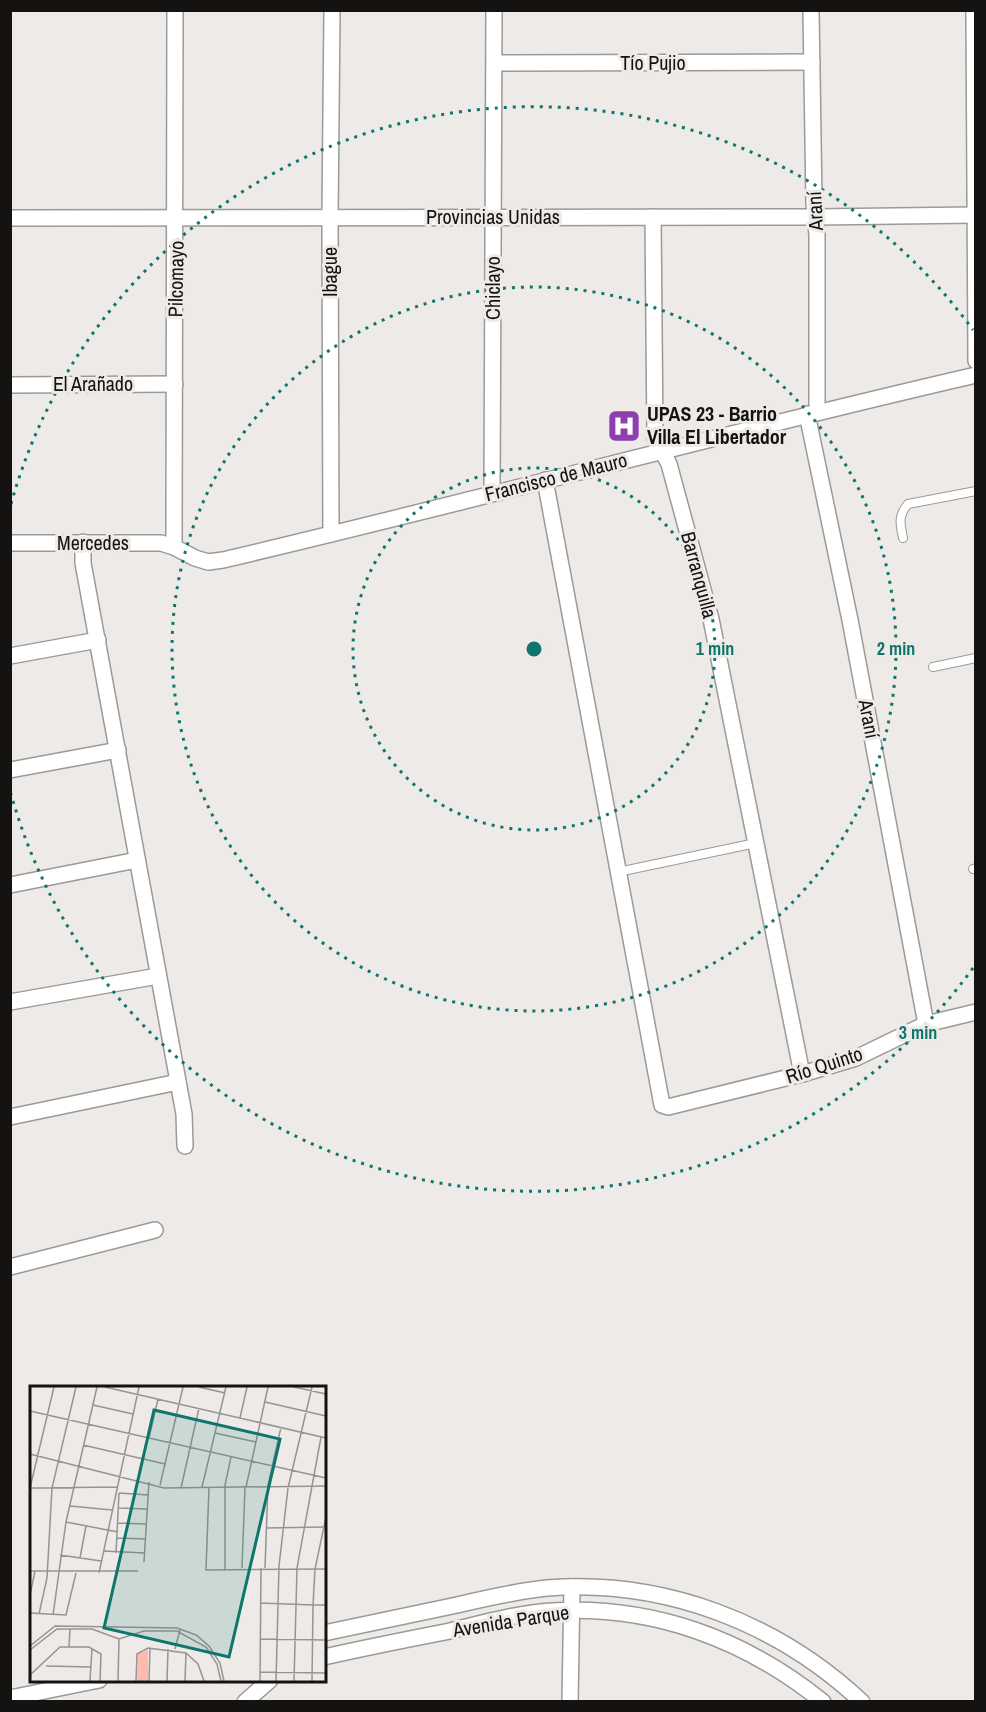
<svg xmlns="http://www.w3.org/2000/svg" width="986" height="1712" viewBox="0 0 986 1712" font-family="'Archivo Narrow',sans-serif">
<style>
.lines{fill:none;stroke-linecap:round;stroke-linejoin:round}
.service-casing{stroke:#9c9a97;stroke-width:10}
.minor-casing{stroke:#9c9a97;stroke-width:18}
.service{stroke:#fff;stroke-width:8}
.minor{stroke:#fff;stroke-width:15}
.ring{fill:none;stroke:#0f766e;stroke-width:3;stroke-dasharray:3 6}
.labels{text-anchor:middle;stroke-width:6;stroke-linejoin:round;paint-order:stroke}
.street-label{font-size:20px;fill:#141312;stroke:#edeae7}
.poi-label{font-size:20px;font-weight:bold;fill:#141312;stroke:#edeae7;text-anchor:start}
.inset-road{fill:none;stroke:#969492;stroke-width:1.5}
.view{fill:#0f766e;fill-opacity:0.15;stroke:#0f766e;stroke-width:3}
.inset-edge{fill:none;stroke:#141312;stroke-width:3}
.centre{fill:#0f766e;stroke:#edeae7;stroke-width:3}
.ring-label{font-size:18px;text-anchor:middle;font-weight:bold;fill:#0f766e;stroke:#edeae7;stroke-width:6;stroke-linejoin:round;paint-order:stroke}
</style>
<rect width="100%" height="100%" fill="#edeae7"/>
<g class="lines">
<g class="service-casing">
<g id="service">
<path d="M903 538C900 524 898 515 908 504L976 491"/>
<polyline points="933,667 976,658"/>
<polyline points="973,869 976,868"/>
<polyline points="618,872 756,843"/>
</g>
</g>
<g class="minor-casing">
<g id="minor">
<polyline points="811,10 814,203 817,235 817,412"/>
<polyline points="974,10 976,361"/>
<polyline points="495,63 812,62"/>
<polyline points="653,217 655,437 669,464 711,619 802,1074"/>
<polyline points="10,218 815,217 976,215"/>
<polyline points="10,385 175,384"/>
<polyline points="807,414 850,620 926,1024"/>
<polyline points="545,480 662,1105 668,1107 802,1074 856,1058 926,1024 976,1012"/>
<polyline points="492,493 494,10"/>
<polyline points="331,534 330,217 332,10"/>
<polyline points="83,542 83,563 184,1114 185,1146"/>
<path d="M10 543H161L174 547 195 558 208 562 223 560C474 501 724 433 976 375"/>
<polyline points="174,547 175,10"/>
<polyline points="10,656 98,640"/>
<polyline points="10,770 118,750"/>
<polyline points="10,885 137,860"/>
<polyline points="10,1002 158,976"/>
<polyline points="10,1117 178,1082"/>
<polyline points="10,1267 155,1230"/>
<path d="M324 1633C368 1624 413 1614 457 1605 487 1598 517 1591 547 1588 663 1579 777 1622 862 1702"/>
<path d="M324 1657C364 1648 404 1640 445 1632 480 1624 517 1613 552 1611 653 1605 745 1639 823 1702"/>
<polyline points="10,1698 99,1680"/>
<polyline points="245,1702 270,1680"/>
<polyline points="570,1702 572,1587"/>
</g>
</g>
<use href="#service" class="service"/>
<use href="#minor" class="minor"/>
</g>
<g class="ring">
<circle cx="534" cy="649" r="181"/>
<circle cx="534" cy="649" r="362"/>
<path d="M973 968A543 543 0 0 1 11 794M11 504A543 543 0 0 1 973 330"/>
</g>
<defs>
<g id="hospital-square" transform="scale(1.725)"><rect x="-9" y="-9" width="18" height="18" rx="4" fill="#8d3faf" stroke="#edeae7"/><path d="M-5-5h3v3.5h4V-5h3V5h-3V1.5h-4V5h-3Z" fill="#fff"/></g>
</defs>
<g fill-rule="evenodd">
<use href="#hospital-square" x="624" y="426"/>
</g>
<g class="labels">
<g class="street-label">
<text x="653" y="70">Tío Pujio</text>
<text transform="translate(815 211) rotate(-93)" y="7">Araní</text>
<text x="493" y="224">Provincias Unidas</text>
<text transform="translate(330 272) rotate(-90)" y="7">Ibague</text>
<text transform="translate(176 279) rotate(-89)" y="7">Pilcomayo</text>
<text transform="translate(493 288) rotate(-90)" y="7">Chiclayo</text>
<text x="93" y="391">El Arañado</text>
<text transform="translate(556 477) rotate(-14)" y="7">Francisco de Mauro</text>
<text x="93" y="550">Mercedes</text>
<text transform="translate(699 575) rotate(75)" y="7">Barranquilla</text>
<text transform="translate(869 719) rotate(79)" y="7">Araní</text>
<text transform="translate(824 1065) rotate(-18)" y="7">Río Quinto</text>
<text transform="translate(511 1621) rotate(-9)" y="7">Avenida Parque</text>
</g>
<g class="poi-label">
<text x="647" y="421">UPAS 23 - Barrio<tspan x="647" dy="23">Villa El Libertador</tspan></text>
</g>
</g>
<g transform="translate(30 1386)">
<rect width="296" height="296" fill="#edeae7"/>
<path d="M118 264V295H107L108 268Z" fill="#fcbab1"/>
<path class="inset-road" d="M75 1 296 52M169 1 195 7M264 1 296 8M235 16 296 30M63 19 103 28M0 25 296 92M210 32 217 1M185 47 226 56M119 52 128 13M53 59 135 78M0 68 134 102 296 100M130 99 153 1M172 101 196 1M179 101 176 184 296 183M216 101 238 1M0 102 24 1M0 102 87 101M151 102 169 22M89 107 118 109M40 120 82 124M89 122 117 123M296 131 285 183 283 219H296M36 136 88 146M88 137 116 138M236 142 295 141M87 152 116 153M73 165 115 167M86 167 89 107M30 169 71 175M50 172 56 140M114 176 119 96M212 182 215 101M235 182 238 99 251 41M0 185H108M195 185V99L201 71M69 187 109 1M0 209 5 185M230 217 283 219 282 295M0 227 36 229 46 187M9 228 17 192 22 102 46 1M23 229 36 136 67 1M230 253 296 254M0 260 25 240 147 242 166 249 179 260 190 277 194 295M39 261 40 243M145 263 150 244M0 264 27 243H62L89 253 114 245H147L176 261 187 278 191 295M156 267 168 278 174 295M16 280 61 281M230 286 296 287M0 289 30 261H59L71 268 70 295M60 295 62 262M88 295 89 253M106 295 107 268 118 262 156 267 155 295M119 295 120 262M137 295 138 263M230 295 231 182M246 295 249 180 258 102 282 1M264 295 267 182 291 51"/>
<path class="view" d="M124 24 250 53 199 271 74 242Z"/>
<rect width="296" height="296" class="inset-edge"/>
</g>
<circle cx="534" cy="649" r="9" class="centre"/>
<g class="ring-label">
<text x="715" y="655">1 min</text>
<text x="896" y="655">2 min</text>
<text x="918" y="1039">3 min</text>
</g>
<rect width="986" height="1712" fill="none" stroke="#141312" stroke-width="24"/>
</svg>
